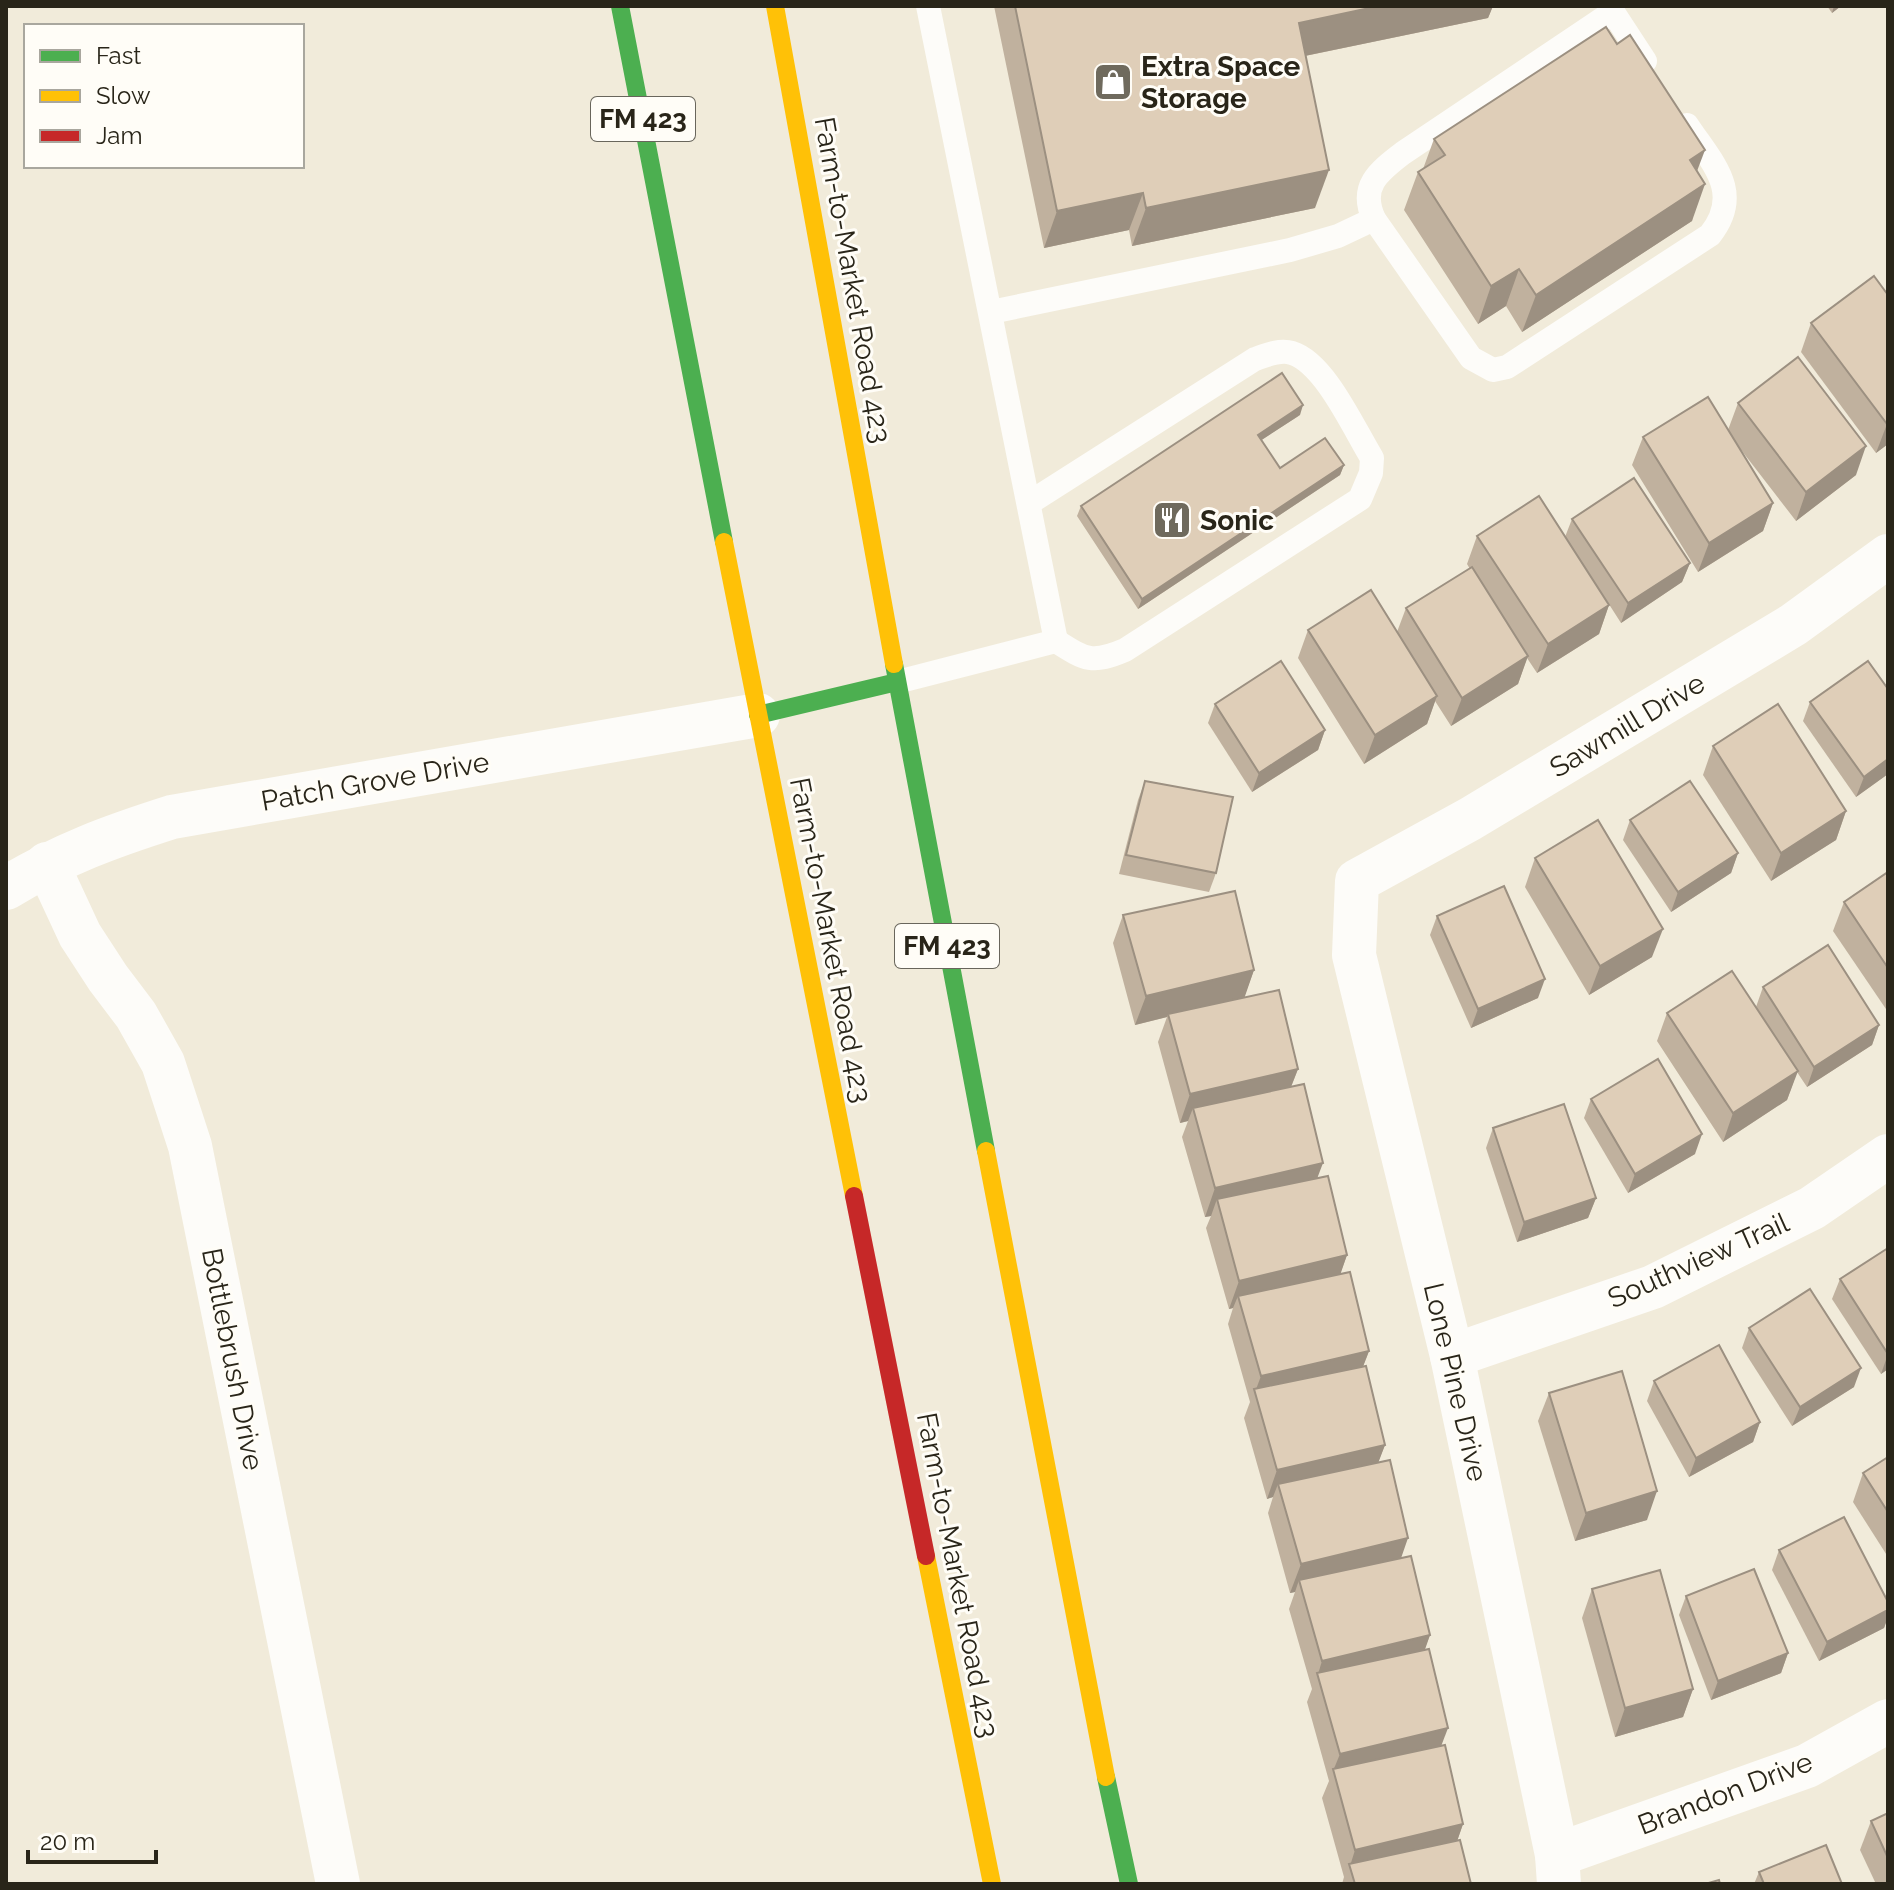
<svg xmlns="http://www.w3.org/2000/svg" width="1894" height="1890" viewBox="0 0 1894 1890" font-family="Raleway,sans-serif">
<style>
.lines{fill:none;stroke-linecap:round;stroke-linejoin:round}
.lane{stroke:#fdfcf9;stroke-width:24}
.street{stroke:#fdfcf9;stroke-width:44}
.fast{stroke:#4caf50;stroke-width:18}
.slow{stroke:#ffc107;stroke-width:18}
.jam{stroke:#c62828;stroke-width:18}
.wall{fill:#c0b19e}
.shaded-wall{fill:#9c9081}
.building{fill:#dfceb8;stroke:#9c9081;stroke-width:2}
.labels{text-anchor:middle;stroke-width:6;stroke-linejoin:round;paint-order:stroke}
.shield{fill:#fffdf7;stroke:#69665c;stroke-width:2}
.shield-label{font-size:26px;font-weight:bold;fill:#292519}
.poi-label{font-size:28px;font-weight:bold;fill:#292519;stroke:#fffdf7;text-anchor:start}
.street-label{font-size:28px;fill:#292519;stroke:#fffdf7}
</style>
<rect width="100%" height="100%" fill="#f1ebda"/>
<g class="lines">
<g class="lane">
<polyline points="1609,6 1645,61"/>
<path d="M1613 12 1403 153C1378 172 1359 187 1374 219L1471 358 1493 370 1507 367 1710 235C1744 192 1712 163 1687 125"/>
<polyline points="991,312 1290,250 1338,236 1374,219"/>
<path d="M1029 503 1255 359C1266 355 1280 349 1292 353 1325 363 1354 429 1372 458L1371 473 1360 499 1125 650C1092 664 1086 660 1056 641"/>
<polyline points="897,682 1056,641 928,6"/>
</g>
<g class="street">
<polyline points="47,864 80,935 108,978 136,1015 163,1063 190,1146 338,1884"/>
<path d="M6 888C63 854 109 837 172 817L758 715"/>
<polyline points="1452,1356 1653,1287 1812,1208 1888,1156"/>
<polyline points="1557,1855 1807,1766 1888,1721"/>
<polyline points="1559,1884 1557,1855 1452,1356 1354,955 1357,881 1470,819 1793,625 1888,556"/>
</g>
<g class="fast">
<polyline points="620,6 724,542"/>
<polyline points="894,664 986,1151"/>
<polyline points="758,715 897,682"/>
<polyline points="1106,1777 1129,1884"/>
</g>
<g class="slow">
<polyline points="775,6 894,664"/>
<polyline points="724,542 854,1196"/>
<polyline points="986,1151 1106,1777"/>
<polyline points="926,1556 992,1884"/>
</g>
<polyline class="jam" points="854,1196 926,1556"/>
</g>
<g class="wall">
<polygon points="994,6 1493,6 1488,18 1305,56 1315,208 1132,246 1129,230 1044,248"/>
<polygon points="1827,6 1841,6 1832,13"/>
<polygon points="1434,139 1697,171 1692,221 1522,332 1506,306 1478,324 1404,210 1418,172 1423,169"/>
<polygon points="1888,295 1888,444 1876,453 1801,352 1811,323"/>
<polygon points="1738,403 1856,475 1796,521 1735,442 1773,503 1763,531 1698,572 1632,465 1643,437 1728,430"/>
<polygon points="1300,415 1261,440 1280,468 1344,465 1340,475 1138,609 1077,516 1081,506"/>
<polygon points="1572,519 1690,563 1682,582 1621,623 1605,598 1609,605 1599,634 1537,673 1527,658 1518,684 1451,726 1435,701 1427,724 1364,764 1298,658 1308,630 1397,632 1406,608 1470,569 1467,564 1477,536 1565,537"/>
<polygon points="1888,689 1888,774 1856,797 1803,721 1810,702"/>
<polygon points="1215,704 1325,730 1318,750 1252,792 1208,723"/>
<polygon points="1713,746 1846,811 1836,840 1771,881 1703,775"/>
<polygon points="1145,781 1216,873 1209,892 1119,874 1138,800"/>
<polygon points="1630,820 1738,853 1731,873 1671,912 1623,840"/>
<polygon points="1535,858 1652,957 1589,995 1525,887"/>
<polygon points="1888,872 1888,1012 1833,931 1844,902"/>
<polygon points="1123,915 1254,970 1244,997 1298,1069 1291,1087 1317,1178 1347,1255 1340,1274 1369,1351 1363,1366 1385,1445 1378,1462 1401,1558 1430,1635 1424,1650 1441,1746 1463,1824 1457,1841 1471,1884 1342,1884 1344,1877 1322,1798 1329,1781 1307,1702 1312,1689 1289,1609 1295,1592 1290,1593 1268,1513 1273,1497 1267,1499 1244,1418 1250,1402 1228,1324 1233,1308 1229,1309 1206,1228 1211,1216 1205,1217 1182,1137 1188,1121 1180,1123 1158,1042 1167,1017 1135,1025 1113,943"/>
<polygon points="1437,916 1538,998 1471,1028 1430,935"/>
<polygon points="1763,987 1879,1025 1872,1045 1807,1087 1797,1072 1787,1100 1723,1142 1657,1041 1667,1013 1756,1007"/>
<polygon points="1591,1099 1695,1154 1628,1193 1584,1118"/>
<polygon points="1493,1128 1596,1198 1588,1218 1517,1242 1486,1148"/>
<polygon points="1888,1248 1888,1369 1881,1374 1832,1299 1840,1279"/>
<polygon points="1749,1328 1854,1387 1792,1426 1742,1348"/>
<polygon points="1654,1381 1760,1422 1753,1442 1689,1477 1647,1401"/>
<polygon points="1549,1393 1647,1520 1575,1541 1538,1421"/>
<polygon points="1888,1457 1888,1557 1853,1502 1863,1473"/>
<polygon points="1779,1550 1888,1602 1888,1617 1884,1628 1819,1661 1772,1570"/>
<polygon points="1592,1589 1693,1689 1683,1717 1615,1737 1582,1618"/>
<polygon points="1686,1596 1788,1653 1781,1673 1711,1700 1679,1615"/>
<polygon points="1888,1813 1888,1884 1876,1884 1860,1850 1871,1821"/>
<polygon points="1759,1872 1842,1884 1754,1884"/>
</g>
<g class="shaded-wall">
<polygon points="1379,6 1493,6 1488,18 1285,60 1299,23"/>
<polygon points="1834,6 1841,6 1832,13"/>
<polygon points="1705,150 1691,187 1690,160"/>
<polygon points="1329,170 1315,208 1132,246 1146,208"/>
<polygon points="1705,184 1692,221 1522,332 1536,295"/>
<polygon points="1143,193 1129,230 1044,248 1057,211"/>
<polygon points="1519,269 1506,306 1478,324 1491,286"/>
<polygon points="1303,405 1300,415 1254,445 1258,435"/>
<polygon points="1888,423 1888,444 1876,453 1887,424"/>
<polygon points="1866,446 1856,475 1796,521 1806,492"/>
<polygon points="1344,465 1340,475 1138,609 1142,599"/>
<polygon points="1773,503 1763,531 1698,572 1709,543"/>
<polygon points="1690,563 1682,582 1621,623 1628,603"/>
<polygon points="1609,605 1599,634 1537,673 1548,644"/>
<polygon points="1528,656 1518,684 1451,726 1462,698"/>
<polygon points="1437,696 1427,724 1364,764 1375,735"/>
<polygon points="1325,730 1318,750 1252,792 1259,773"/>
<polygon points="1888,759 1888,774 1856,797 1864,777"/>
<polygon points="1846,811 1836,840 1771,881 1781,853"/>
<polygon points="1738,853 1731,873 1671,912 1678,892"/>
<polygon points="1663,929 1652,957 1589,995 1600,966"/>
<polygon points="1254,970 1244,999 1168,1014 1167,1017 1135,1025 1146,996"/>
<polygon points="1545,979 1538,998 1471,1028 1478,1009"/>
<polygon points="1879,1025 1872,1045 1807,1087 1814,1067"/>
<polygon points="1298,1069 1287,1097 1193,1108 1188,1121 1180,1123 1190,1094"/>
<polygon points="1798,1071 1787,1100 1723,1142 1733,1113"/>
<polygon points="1702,1134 1695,1154 1628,1193 1635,1174"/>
<polygon points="1323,1163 1312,1192 1217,1199 1211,1216 1205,1217 1215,1188"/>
<polygon points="1596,1198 1588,1218 1517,1242 1524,1222"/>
<polygon points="1347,1255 1337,1284 1238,1296 1233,1308 1229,1309 1239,1281"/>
<polygon points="1369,1351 1358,1380 1255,1392 1261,1376"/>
<polygon points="1888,1354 1888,1369 1881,1374"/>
<polygon points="1861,1368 1854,1387 1792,1426 1800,1407"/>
<polygon points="1760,1422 1753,1442 1689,1477 1696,1458"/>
<polygon points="1385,1445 1374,1474 1278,1484 1273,1497 1267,1499 1277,1470"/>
<polygon points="1657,1491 1647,1520 1575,1541 1586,1513"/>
<polygon points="1408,1538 1398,1567 1299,1580 1295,1592 1290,1593 1301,1564"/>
<polygon points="1888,1610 1888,1617 1884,1628 1819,1661 1827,1642"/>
<polygon points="1430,1635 1420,1664 1318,1674 1322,1661"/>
<polygon points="1788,1653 1781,1673 1711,1700 1718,1681"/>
<polygon points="1693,1689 1683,1717 1615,1737 1625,1708"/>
<polygon points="1448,1728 1437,1757 1333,1771 1340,1754"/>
<polygon points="1463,1824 1453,1853 1350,1866 1355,1850"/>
</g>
<g class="building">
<polygon points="1015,6 1379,6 1299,23 1329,170 1146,208 1143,193 1057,211"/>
<polygon points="1606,27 1617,44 1630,35 1705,150 1690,160 1705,184 1536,295 1519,269 1491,286 1418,172 1445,155 1434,139"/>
<polygon points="1874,276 1888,295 1888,423 1887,424 1811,323"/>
<polygon points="1798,357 1866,446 1806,492 1738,403"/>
<polygon points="1282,373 1303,405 1258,435 1280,468 1325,438 1344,465 1142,599 1081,506"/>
<polygon points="1708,397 1773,503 1709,543 1643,437"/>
<polygon points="1634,478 1690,563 1628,603 1572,519"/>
<polygon points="1539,496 1609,605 1548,644 1477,536"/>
<polygon points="1472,567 1528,656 1462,698 1406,608"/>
<polygon points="1371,590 1437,696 1375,735 1308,630"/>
<polygon points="1281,661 1325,730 1259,773 1215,704"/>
<polygon points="1868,661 1888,689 1888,759 1864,777 1810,702"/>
<polygon points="1778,704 1846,811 1781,853 1713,746"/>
<polygon points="1145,781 1233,797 1216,873 1126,855"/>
<polygon points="1690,781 1738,853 1678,892 1630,820"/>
<polygon points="1598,820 1663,929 1600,966 1535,858"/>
<polygon points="1888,872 1888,968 1844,902"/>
<polygon points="1504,886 1545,979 1478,1009 1437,916"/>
<polygon points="1235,891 1254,970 1146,996 1123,915"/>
<polygon points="1828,945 1879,1025 1814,1067 1763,987"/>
<polygon points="1732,971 1798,1071 1733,1113 1667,1013"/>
<polygon points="1279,990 1298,1069 1190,1094 1168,1014"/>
<polygon points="1658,1059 1702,1134 1635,1174 1591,1099"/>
<polygon points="1304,1084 1323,1163 1215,1188 1193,1108"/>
<polygon points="1564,1104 1596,1198 1524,1222 1493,1128"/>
<polygon points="1328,1176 1347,1255 1239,1281 1217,1199"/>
<polygon points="1888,1248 1888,1354 1840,1279"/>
<polygon points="1350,1272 1369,1351 1261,1376 1238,1296"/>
<polygon points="1810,1289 1861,1368 1800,1407 1749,1328"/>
<polygon points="1719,1345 1760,1422 1696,1458 1654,1381"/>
<polygon points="1366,1366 1385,1445 1277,1470 1254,1389"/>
<polygon points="1622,1371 1657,1491 1586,1513 1549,1393"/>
<polygon points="1888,1457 1888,1512 1863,1473"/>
<polygon points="1390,1460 1408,1538 1301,1564 1278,1484"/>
<polygon points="1844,1517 1888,1602 1888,1610 1827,1642 1779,1550"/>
<polygon points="1411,1556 1430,1635 1322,1661 1299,1580"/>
<polygon points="1754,1569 1788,1653 1718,1681 1686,1596"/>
<polygon points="1660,1570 1693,1689 1625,1708 1592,1589"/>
<polygon points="1429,1649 1448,1728 1340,1754 1317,1673"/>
<polygon points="1445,1745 1463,1824 1355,1850 1333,1769"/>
<polygon points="1888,1813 1888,1858 1871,1821"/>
<polygon points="1460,1840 1471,1884 1355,1884 1349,1864"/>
<polygon points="1826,1845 1842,1884 1764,1884 1759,1872"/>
<polygon points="1719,1880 1720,1884 1705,1884"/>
</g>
<defs>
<g id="shop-square" transform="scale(2)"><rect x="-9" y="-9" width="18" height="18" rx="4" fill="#6f6a5d" stroke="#fffdf7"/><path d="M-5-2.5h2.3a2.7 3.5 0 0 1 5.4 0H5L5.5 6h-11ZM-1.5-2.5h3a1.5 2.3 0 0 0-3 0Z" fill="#fff"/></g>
<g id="restaurant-square" transform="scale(2)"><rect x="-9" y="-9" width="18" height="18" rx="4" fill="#6f6a5d" stroke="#fffdf7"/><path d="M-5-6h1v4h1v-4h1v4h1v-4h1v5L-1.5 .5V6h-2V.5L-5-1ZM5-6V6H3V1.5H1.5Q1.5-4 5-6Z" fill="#fff"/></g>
</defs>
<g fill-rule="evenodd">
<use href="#shop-square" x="1113" y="82"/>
<use href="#restaurant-square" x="1172" y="520"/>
</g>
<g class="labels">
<g class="shield">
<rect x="591" y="97" width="104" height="44" rx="6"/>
<rect x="895" y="924" width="104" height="44" rx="6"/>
</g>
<g class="shield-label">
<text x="643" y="128">FM 423</text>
<text x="947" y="955">FM 423</text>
</g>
<g class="poi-label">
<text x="1141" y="76">Extra Space<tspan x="1141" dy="32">Storage</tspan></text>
<text x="1200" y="530">Sonic</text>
</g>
<g class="street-label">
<text transform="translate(853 280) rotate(80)" y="10">Farm-to-Market Road 423</text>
<text transform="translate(1627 725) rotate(-31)" y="10">Sawmill Drive</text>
<text transform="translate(375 781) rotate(-10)" y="10">Patch Grove Drive</text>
<text transform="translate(831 940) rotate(79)" y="10">Farm-to-Market Road 423</text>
<text transform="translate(1698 1260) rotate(-24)" y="10">Southview Trail</text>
<text transform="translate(233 1359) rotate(79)" y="10">Bottlebrush Drive</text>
<text transform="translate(1456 1382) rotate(77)" y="10">Lone Pine Drive</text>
<text transform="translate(958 1575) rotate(79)" y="10">Farm-to-Market Road 423</text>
<text transform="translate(1725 1793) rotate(-21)" y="10">Brandon Drive</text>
</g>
</g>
<rect width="1894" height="1890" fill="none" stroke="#292519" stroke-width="16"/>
<rect x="24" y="24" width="280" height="144" fill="#fffdf7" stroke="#a9a79e" stroke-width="2"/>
<rect x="40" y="50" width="40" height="12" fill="#4caf50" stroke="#a9a79e" stroke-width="2"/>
<text x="96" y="64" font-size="24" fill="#292519">Fast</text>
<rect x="40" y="90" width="40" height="12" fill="#ffc107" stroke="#a9a79e" stroke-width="2"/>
<text x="96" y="104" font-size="24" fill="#292519">Slow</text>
<rect x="40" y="130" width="40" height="12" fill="#c62828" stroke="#a9a79e" stroke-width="2"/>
<text x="96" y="144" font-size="24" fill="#292519">Jam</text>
<path d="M28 1850v12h128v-12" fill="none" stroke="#292519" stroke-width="4"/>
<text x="40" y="1850" font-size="24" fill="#292519" stroke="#fffdf7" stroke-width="6" paint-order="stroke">20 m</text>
</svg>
